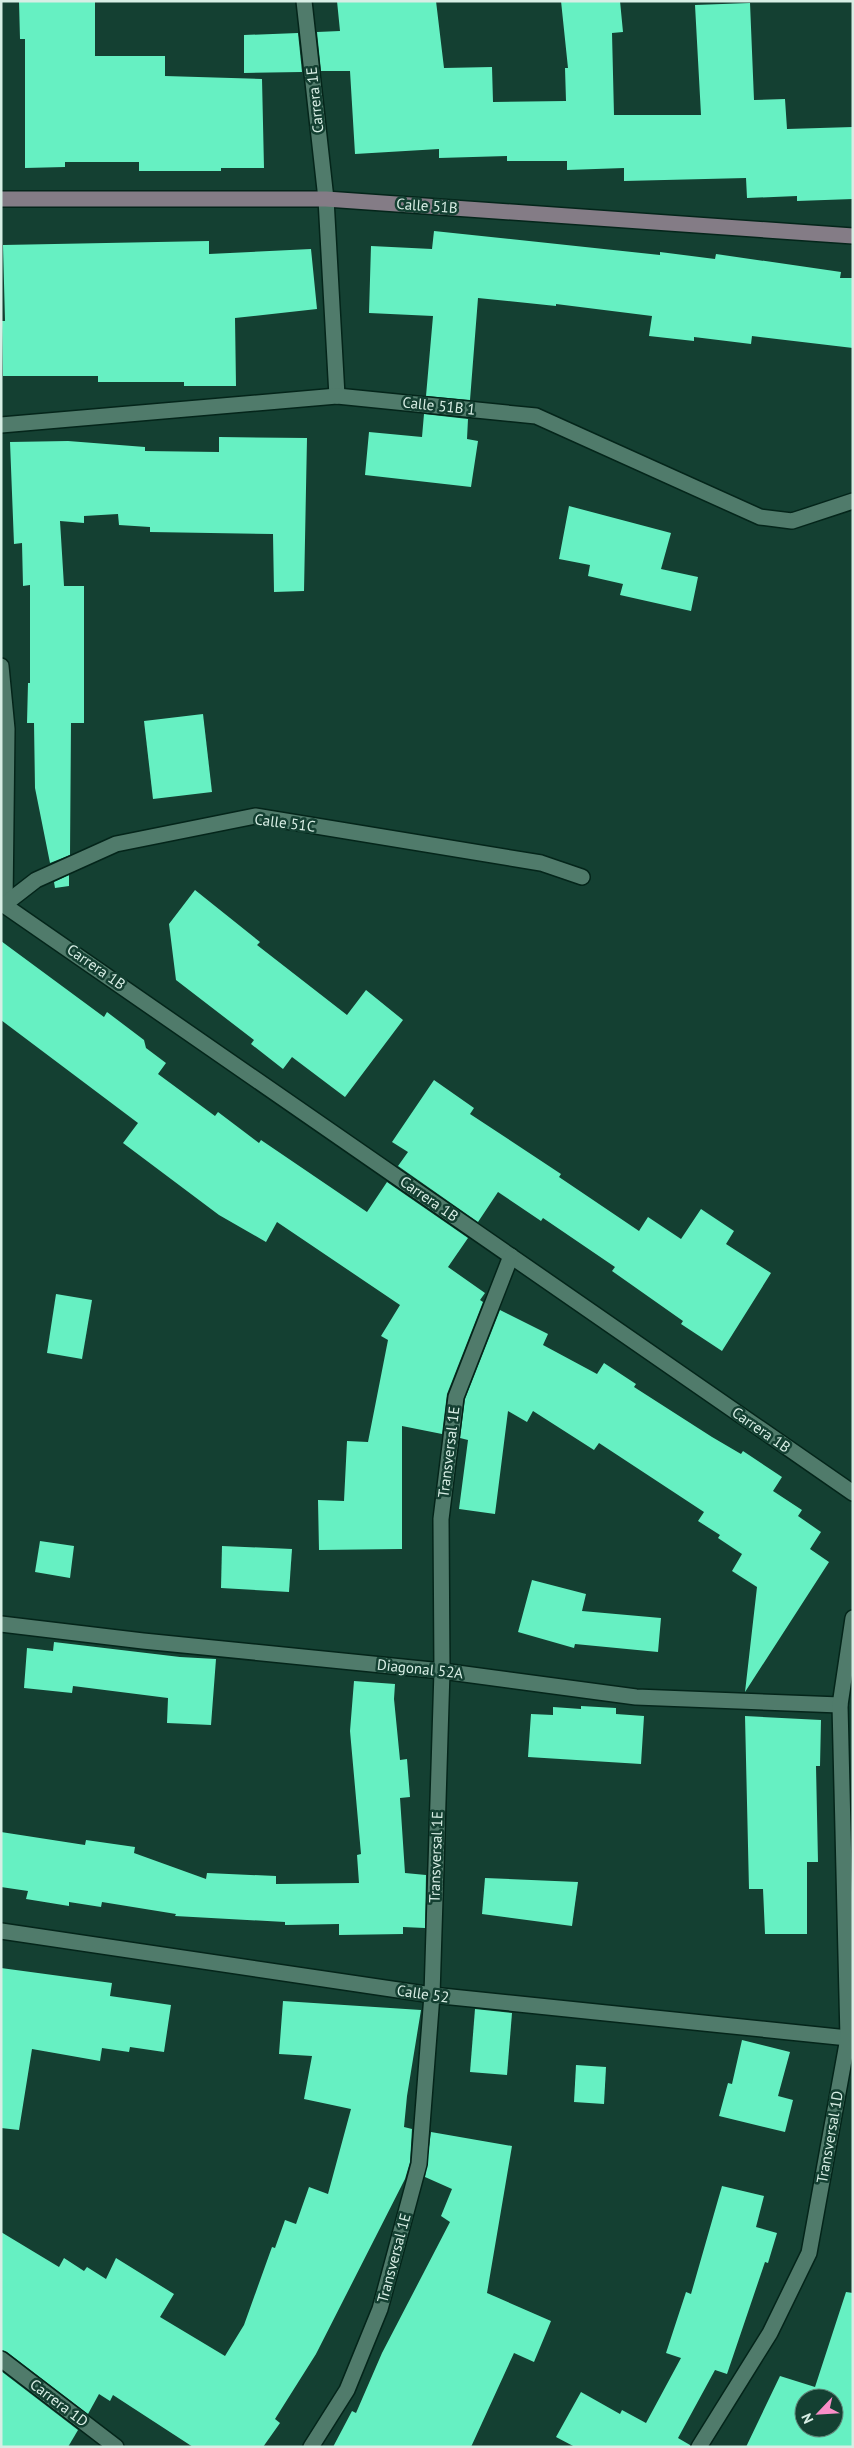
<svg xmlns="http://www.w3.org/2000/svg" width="854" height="2448" viewBox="0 0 854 2448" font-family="'PT Sans',sans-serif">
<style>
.building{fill:#66f0c2;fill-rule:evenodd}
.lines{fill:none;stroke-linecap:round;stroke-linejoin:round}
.street-casing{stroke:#04251a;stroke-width:18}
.secondary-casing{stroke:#04251a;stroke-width:18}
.street{stroke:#507b6b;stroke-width:15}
.secondary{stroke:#847c86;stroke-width:15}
.labels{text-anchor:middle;stroke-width:5;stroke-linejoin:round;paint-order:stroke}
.street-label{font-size:15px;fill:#d8eee5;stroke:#144032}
</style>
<rect width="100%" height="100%" fill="#144032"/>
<g class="building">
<polygon points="19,1 95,1 95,56 165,56 165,76 262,79 264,168 221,168 221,171 139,171 139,162 65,162 65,167 25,168 25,39 20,39"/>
<polygon points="337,1 436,1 444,68 492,67 493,102 566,101 565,68 568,68 561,1 620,1 623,32 612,33 614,115 701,115 695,5 750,3 754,100 785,99 787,129 853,127 853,199 797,201 797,196 747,198 746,178 624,181 624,168 567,170 567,161 507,161 507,156 439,158 439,149 355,154 350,71 321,71 317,32 340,31"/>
<polygon points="298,33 302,72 244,73 244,35"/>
<polygon points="434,231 660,255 660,252 715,259 716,254 841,272 840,278 853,278 853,348 752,336 751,344 694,337 694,341 649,336 652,316 556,304 556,306 478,298 470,400 426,396 433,316 369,313 371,246 432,249"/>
<polygon points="209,241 209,254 311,249 317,309 235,318 236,386 184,386 184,382 98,382 98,376 3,376 2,321 5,321 3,245"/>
<polygon points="424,414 468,419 467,439 478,441 471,487 365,475 369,432 422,437"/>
<polygon points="219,437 307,438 304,591 274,592 273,534 150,532 150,527 119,525 118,514 84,516 84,523 60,521 64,586 84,586 84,723 71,723 70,855 50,863 35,788 34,723 27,723 28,683 30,683 30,585 23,586 22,543 14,544 10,442 68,441 145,447 145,451 219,452"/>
<polygon points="569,506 671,533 661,569 698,577 691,611 620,595 623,584 588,576 590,565 559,559"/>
<polygon points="203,714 212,792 153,799 144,721"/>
<polygon points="69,875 69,886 55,888 54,882"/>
<polygon points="195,890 260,942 257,945 347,1015 366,990 403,1020 345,1097 292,1057 283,1069 251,1044 254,1040 176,980 169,924"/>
<polygon points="1,941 104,1017 107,1012 144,1040 146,1048 166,1063 158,1074 215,1116 218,1112 259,1143 261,1140 367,1212 387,1182 468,1238 448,1267 485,1293 480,1300 483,1302 447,1394 442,1434 402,1426 402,1549 319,1550 318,1500 344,1501 347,1441 368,1442 388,1340 381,1336 400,1305 277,1222 266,1242 219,1215 123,1143 138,1123 1,1020"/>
<polygon points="434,1080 474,1108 470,1114 561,1174 559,1177 639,1231 648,1217 681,1239 701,1209 734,1231 726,1244 771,1273 722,1351 681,1324 683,1321 612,1271 615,1267 543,1218 541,1221 498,1192 478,1222 398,1166 408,1152 392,1142"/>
<polygon points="56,1294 92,1300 82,1359 47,1353"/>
<polygon points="500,1310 548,1334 543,1345 597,1374 604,1363 636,1384 634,1387 712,1437 741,1454 743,1451 782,1477 773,1491 802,1510 798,1516 821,1532 810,1549 829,1562 745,1692 757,1587 732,1571 742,1554 718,1538 720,1535 698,1521 704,1512 599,1443 594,1450 533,1411 527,1422 508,1411 495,1514 459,1509 468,1440 460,1438 465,1399"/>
<polygon points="40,1541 74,1546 70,1578 35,1572"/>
<polygon points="222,1546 292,1549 289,1592 221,1588"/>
<polygon points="532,1580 586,1594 582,1611 661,1618 658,1652 575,1644 574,1648 518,1632"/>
<polygon points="54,1642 180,1657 216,1659 211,1725 167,1723 168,1698 73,1686 72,1693 24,1688 27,1648 53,1651"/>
<polygon points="354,1681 395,1684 394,1699 400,1760 407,1759 410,1797 400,1798 405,1873 426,1875 425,1928 403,1927 403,1934 339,1935 339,1924 285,1925 285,1922 175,1916 176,1914 102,1902 101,1907 69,1902 69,1906 26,1899 28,1891 1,1887 1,1832 85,1845 86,1840 135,1847 134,1853 206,1879 207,1873 276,1876 276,1884 359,1883 357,1855 361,1854 350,1731"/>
<polygon points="581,1706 616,1708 616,1714 644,1716 641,1764 528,1757 531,1714 553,1715 553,1707 581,1709"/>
<polygon points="745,1716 821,1720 820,1766 816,1766 818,1862 807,1862 807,1934 765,1934 763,1889 749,1889"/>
<polygon points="485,1878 578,1882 572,1926 482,1914"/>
<polygon points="1,1968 112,1983 110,1996 171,2005 164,2052 130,2047 129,2052 102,2048 100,2061 32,2049 19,2130 1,2128"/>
<polygon points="283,2001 421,2010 407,2096 404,2127 412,2129 410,2162 405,2179 316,2354 275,2419 280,2423 263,2447 193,2447 113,2395 110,2401 99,2394 88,2414 7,2352 1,2350 1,2232 59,2267 64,2258 84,2271 87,2267 106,2279 116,2258 174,2294 160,2317 225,2356 244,2325 272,2247 275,2248 285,2220 296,2224 309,2187 328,2194 351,2109 304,2099 312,2056 279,2054"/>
<polygon points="475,2009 512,2013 507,2075 470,2072"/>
<polygon points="742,2040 790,2052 778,2096 793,2100 785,2132 719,2116 728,2083 732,2084"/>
<polygon points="576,2065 606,2067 604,2104 574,2102"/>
<polygon points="431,2132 512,2146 487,2293 551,2321 534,2362 514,2353 471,2447 333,2447 352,2411 356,2413 382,2353 450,2222 441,2216 452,2189 425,2177"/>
<polygon points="722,2186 764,2196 756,2227 777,2233 768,2263 765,2262 727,2374 715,2370 678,2438 690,2445 690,2447 575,2447 556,2437 581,2392 620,2414 622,2410 646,2423 681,2358 666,2353 686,2292 691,2294"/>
<path d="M846 2292 853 2293V2447H746L780 2376 815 2387ZM804 2398H834V2428H804Z"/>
<polygon points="1,2371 78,2430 68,2447 1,2447"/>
</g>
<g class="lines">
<g class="street-casing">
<g id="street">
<polyline points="304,1 326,199 337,396"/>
<polyline points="1,425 337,396 536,416 760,517 792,521 853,501"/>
<polyline points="1,666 7,729 5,904"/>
<polyline points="1,903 853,1493"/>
<polyline points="5,904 36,880 116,844 255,816 541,863 582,877"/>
<polyline points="1,1624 143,1641 442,1671 636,1697 840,1705"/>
<polyline points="1,1931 432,1995 848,2038"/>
<polyline points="1,2359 116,2447"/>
<polyline points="311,2447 347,2390 380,2309 419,2164 432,1995 442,1671 441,1519 456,1397 511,1256"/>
<polyline points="699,2447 770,2333 809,2253 848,2038 840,1705 853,1618"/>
</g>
</g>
<g class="secondary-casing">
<polyline id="secondary" points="1,199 326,199 853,236"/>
</g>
<use href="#street" class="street"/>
<use href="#secondary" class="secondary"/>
</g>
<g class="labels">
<g class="street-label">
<text transform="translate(315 100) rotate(-96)" y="5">Carrera 1E</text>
<text transform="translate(427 206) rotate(4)" y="5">Calle 51B</text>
<text transform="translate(439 406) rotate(6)" y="5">Calle 51B 1</text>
<text transform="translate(285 823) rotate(7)" y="5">Calle 51C</text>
<text transform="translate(96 967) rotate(35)" y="5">Carrera 1B</text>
<text transform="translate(429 1199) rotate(35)" y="5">Carrera 1B</text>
<text transform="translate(761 1430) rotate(35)" y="5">Carrera 1B</text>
<text transform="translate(449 1452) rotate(-83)" y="5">Transversal 1E</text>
<text transform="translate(420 1669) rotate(6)" y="5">Diagonal 52A</text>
<text transform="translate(436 1857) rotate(-88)" y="5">Transversal 1E</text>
<text transform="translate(423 1994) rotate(8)" y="5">Calle 52</text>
<text transform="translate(830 2137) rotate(-80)" y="5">Transversal 1D</text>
<text transform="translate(394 2258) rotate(-75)" y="5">Transversal 1E</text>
<text transform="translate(59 2403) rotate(37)" y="5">Carrera 1D</text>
</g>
</g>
<rect width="854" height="2448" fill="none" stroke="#d8eee5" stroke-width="5"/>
<g transform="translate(819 2413) rotate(245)"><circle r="24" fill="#144032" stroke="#62867a"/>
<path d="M0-4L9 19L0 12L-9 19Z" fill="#fa8fc8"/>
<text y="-8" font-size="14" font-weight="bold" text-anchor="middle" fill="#d8eee5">N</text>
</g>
</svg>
